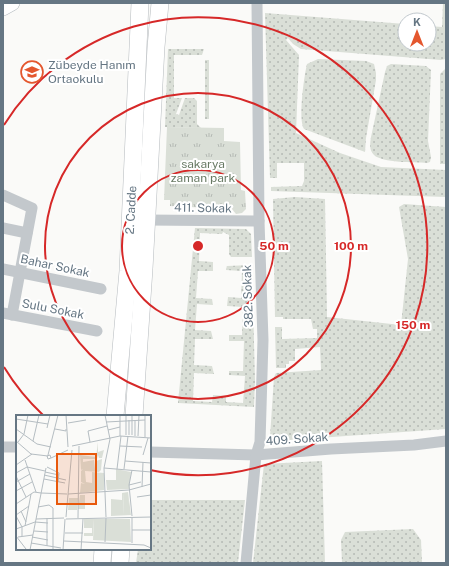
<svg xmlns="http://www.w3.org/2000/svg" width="449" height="566" viewBox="0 0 449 566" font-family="'Public Sans',sans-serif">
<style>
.grass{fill:url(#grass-dots)}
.park{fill:url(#park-tufts)}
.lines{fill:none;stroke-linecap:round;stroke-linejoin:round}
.secondary-casing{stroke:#b3babf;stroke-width:16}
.primary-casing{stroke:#b5babe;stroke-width:18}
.street{stroke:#c3c8cc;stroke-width:11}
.secondary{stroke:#fff;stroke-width:15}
.primary{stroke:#fff;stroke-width:17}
.ring{fill:none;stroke:#d62828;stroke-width:2}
.labels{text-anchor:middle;stroke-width:4;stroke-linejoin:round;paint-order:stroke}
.poi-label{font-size:12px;fill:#657683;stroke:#fff;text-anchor:start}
.park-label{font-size:12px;fill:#687a64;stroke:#fff}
.street-label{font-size:12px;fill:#657683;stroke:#fff}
.inset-road{fill:none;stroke:#b5bdc2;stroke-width:1}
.view{fill:#e8590c;fill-opacity:0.15;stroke:#e8590c;stroke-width:2}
.inset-edge{fill:none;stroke:#657683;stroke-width:2}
.centre{fill:#d62828;stroke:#fff;stroke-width:2}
.ring-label{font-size:12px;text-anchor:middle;font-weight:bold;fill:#d62828;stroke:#fff;stroke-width:4;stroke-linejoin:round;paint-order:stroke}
</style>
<defs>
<pattern id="grass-dots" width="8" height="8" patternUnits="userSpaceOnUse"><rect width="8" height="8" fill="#dadfd7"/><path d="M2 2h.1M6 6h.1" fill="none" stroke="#b4b9b4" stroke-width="1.8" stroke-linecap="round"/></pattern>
<pattern id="park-tufts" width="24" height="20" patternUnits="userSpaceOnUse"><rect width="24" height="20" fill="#dadfd7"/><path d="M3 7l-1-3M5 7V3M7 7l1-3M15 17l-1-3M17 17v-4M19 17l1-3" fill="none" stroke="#b4b9b4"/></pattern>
</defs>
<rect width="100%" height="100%" fill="#fafaf8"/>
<g class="grass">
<polygon points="443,3 446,3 446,59 441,60 301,49 293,44 288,38 286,40 299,55 296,133 340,153 381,167 446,170 446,197 271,191 271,187 302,186 304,181 304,163 277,163 277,178 270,178 265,13 405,24 405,44 429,44 429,26 442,27"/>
<polygon points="168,49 204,49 202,55 174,55 174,98 182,98 176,114 179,115 185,98 194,98 197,101 197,124 201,128 165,127"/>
<path d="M318 59 366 61 374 64 376 73V80L366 138 365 152 304 129C298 119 304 77 307 64Z"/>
<rect x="205" y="60" width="4" height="59"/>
<path d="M391 64 426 66 431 70 428 141 431 157 430 162 427 163C415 162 382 163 374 155 369 150 370 144 371 137L385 72 387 66Z"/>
<polygon points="446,68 446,164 440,164 440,74"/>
<polygon points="295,197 325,199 327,317 401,325 408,259 399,207 404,204 446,207 446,429 289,440 275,440 270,437 274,377 276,373 321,370 320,347 295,349 295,361 289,361 289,364 286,364 286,368 276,368 275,327 282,327 282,339 317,338 317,329 313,329 311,319 283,319 283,317 275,317 273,199"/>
<polygon points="195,228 246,229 251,234 252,257 231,257 229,254 229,235 223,232 222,234 200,233 199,261 213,262 213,271 198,271 196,298 212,299 213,305 197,304 195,330 211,331 213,339 195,339 194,365 212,366 214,374 194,373 193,401 212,402 213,395 226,396 226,402 243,403 245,376 229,375 229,371 243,371 244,341 229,341 229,335 242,335 243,307 227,306 228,297 241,298 242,271 226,270 226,269 227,266 252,265 255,381 254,407 178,403"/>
<polygon points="322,461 325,563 253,563 264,464"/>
<polygon points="150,500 245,500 238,563 136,563 138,549 150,549"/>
<polygon points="413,529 421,540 422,563 342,563 341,540 345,532"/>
</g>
<polygon class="park" points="167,127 224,128 224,141 240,142 241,190 245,191 246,209 242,213 236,214 232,209 170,206 170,200 164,200"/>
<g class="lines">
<g class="secondary-casing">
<polyline id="secondary" points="3,8 12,3"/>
</g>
<g class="primary-casing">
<g id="primary">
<polyline points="115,416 128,271 140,3"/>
<polyline points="134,416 144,269 156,47 160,3"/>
<polyline points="102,563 103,549"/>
<polyline points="120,563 121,549"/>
</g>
</g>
<g class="street">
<polyline points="3,195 32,208 12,315"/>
<polyline points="147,220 259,221"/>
<polyline points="3,228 27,233"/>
<polyline points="3,269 101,289"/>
<polyline points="3,313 97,331"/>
<polyline points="3,447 17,447"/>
<polyline points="150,452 256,455 331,449 414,445 446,441"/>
<polyline points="246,563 256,455 260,442 263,340 259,221 257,3"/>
</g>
<use href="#secondary" class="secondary"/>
<use href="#primary" class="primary"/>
</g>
<g class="ring">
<circle cx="198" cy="246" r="76"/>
<circle cx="198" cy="246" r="153"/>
<path d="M43 415A229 229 0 0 1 4 367M4 125A229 229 0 1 1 150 470"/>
</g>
<defs>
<g id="school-ring" transform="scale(1.15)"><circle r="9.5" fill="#fff" stroke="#e4572e" stroke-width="1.5"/><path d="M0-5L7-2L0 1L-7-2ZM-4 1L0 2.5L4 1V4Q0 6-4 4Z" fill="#e4572e"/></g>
</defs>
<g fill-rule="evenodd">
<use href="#school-ring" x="32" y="72"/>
</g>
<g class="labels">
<g class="poi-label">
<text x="48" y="69">Zübeyde Hanım<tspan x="48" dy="14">Ortaokulu</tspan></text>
</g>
<g class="park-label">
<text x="203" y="168">sakarya<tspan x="203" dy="14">zaman park</tspan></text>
</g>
<g class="street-label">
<text transform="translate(203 208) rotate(1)" y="4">411. Sokak</text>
<text transform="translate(131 210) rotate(-87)" y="4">2. Cadde</text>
<text transform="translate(55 266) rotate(12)" y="4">Bahar Sokak</text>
<text transform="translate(248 296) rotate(-92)" y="4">382. Sokak</text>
<text transform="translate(53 309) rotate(11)" y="4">Sulu Sokak</text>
<text transform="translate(297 439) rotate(-4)" y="4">409. Sokak</text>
</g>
</g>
<g transform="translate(16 415)">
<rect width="135" height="135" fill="#fafaf8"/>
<path d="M82 27V37L88 35 86 43H83L82 40 81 44H67V47L78 45 79 54 80 46 86 44 85 55 83 57 69 56 70 67 76 68V57L88 58V75L64 78 65 68 69 69 65 67V56L67 54 65 55 64 40 80 42ZM100 54 115 57 113 74 91 75 90 65H100ZM107 78H112L114 99 108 100ZM64 80H69V94H62ZM53 83H62L61 95H52ZM68 104H78L77 121H68V118H76V113H68Z" fill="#dadfd7"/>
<path d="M78 104H114L115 127 77 125Z" fill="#dadfd7"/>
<path d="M112 77 115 100 95 101V84L106 85V78ZM107 78H112L113 99H108Z" fill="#dadfd7" fill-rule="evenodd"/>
<path class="inset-road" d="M50 0 52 32M89 0 94 24 88 53 90 102M129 0V22M0 4 32 9M90 7 129 5M52 8 70 5M31 13 34 0M0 14 21 29 35 32M39 14 50 16V14M92 15 104 12M110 20V0M113 20V5M116 20V0M104 21V0M119 21V5M122 21 123 0M0 26 15 39 32 41M17 26 23 0M2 27 8 19 12 0M74 27 72 16 91 11M56 31 104 21 135 23M104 31 126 32M32 40 42 0M34 40 35 43 32 44 31 41ZM127 40 132 23M35 43 52 35M9 45 20 77M109 46 135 48M0 50 16 39M31 52 43 58 42 67M88 53 135 57M101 54 105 21M108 54 112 21M116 55 113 70 116 101M29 57 43 60M0 58 11 52 29 56M28 60 50 65M0 61 10 82M28 64 49 68M0 67 14 59M113 70 125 67M126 72 127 47M0 76 16 67M25 78 51 79M52 79 113 75 135 69M121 82 135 80M0 89 18 77 25 78M22 92 33 90 37 93V135M5 96 10 107M0 100 13 91M0 101 6 112V121M50 102 56 35M116 102V128M31 103V131M62 103 63 31M20 104 48 103M50 104 135 102M19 107 32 108M9 111 15 79M0 114 19 107M116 115H135M18 116 32 117M49 118H67M0 121 10 134 7 135M2 122 17 120M16 122 32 125M48 126 128 130 135 133M89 127 90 103M15 128 45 133M14 135 30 53M47 135 49 104M65 135 67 104"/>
<path class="view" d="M41 39H80V89H41Z"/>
<rect width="135" height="135" class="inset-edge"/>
</g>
<circle cx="198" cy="246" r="6" class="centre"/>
<g class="ring-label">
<text x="274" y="250">50 m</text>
<text x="351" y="250">100 m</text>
<text x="413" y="329">150 m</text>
</g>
<rect width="449" height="566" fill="none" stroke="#657683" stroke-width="8"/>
<g transform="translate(417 32)"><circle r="19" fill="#ffffff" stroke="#c1c8cd"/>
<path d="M0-3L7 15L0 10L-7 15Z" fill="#e4572e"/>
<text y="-6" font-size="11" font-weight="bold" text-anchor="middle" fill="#657683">K</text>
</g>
</svg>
